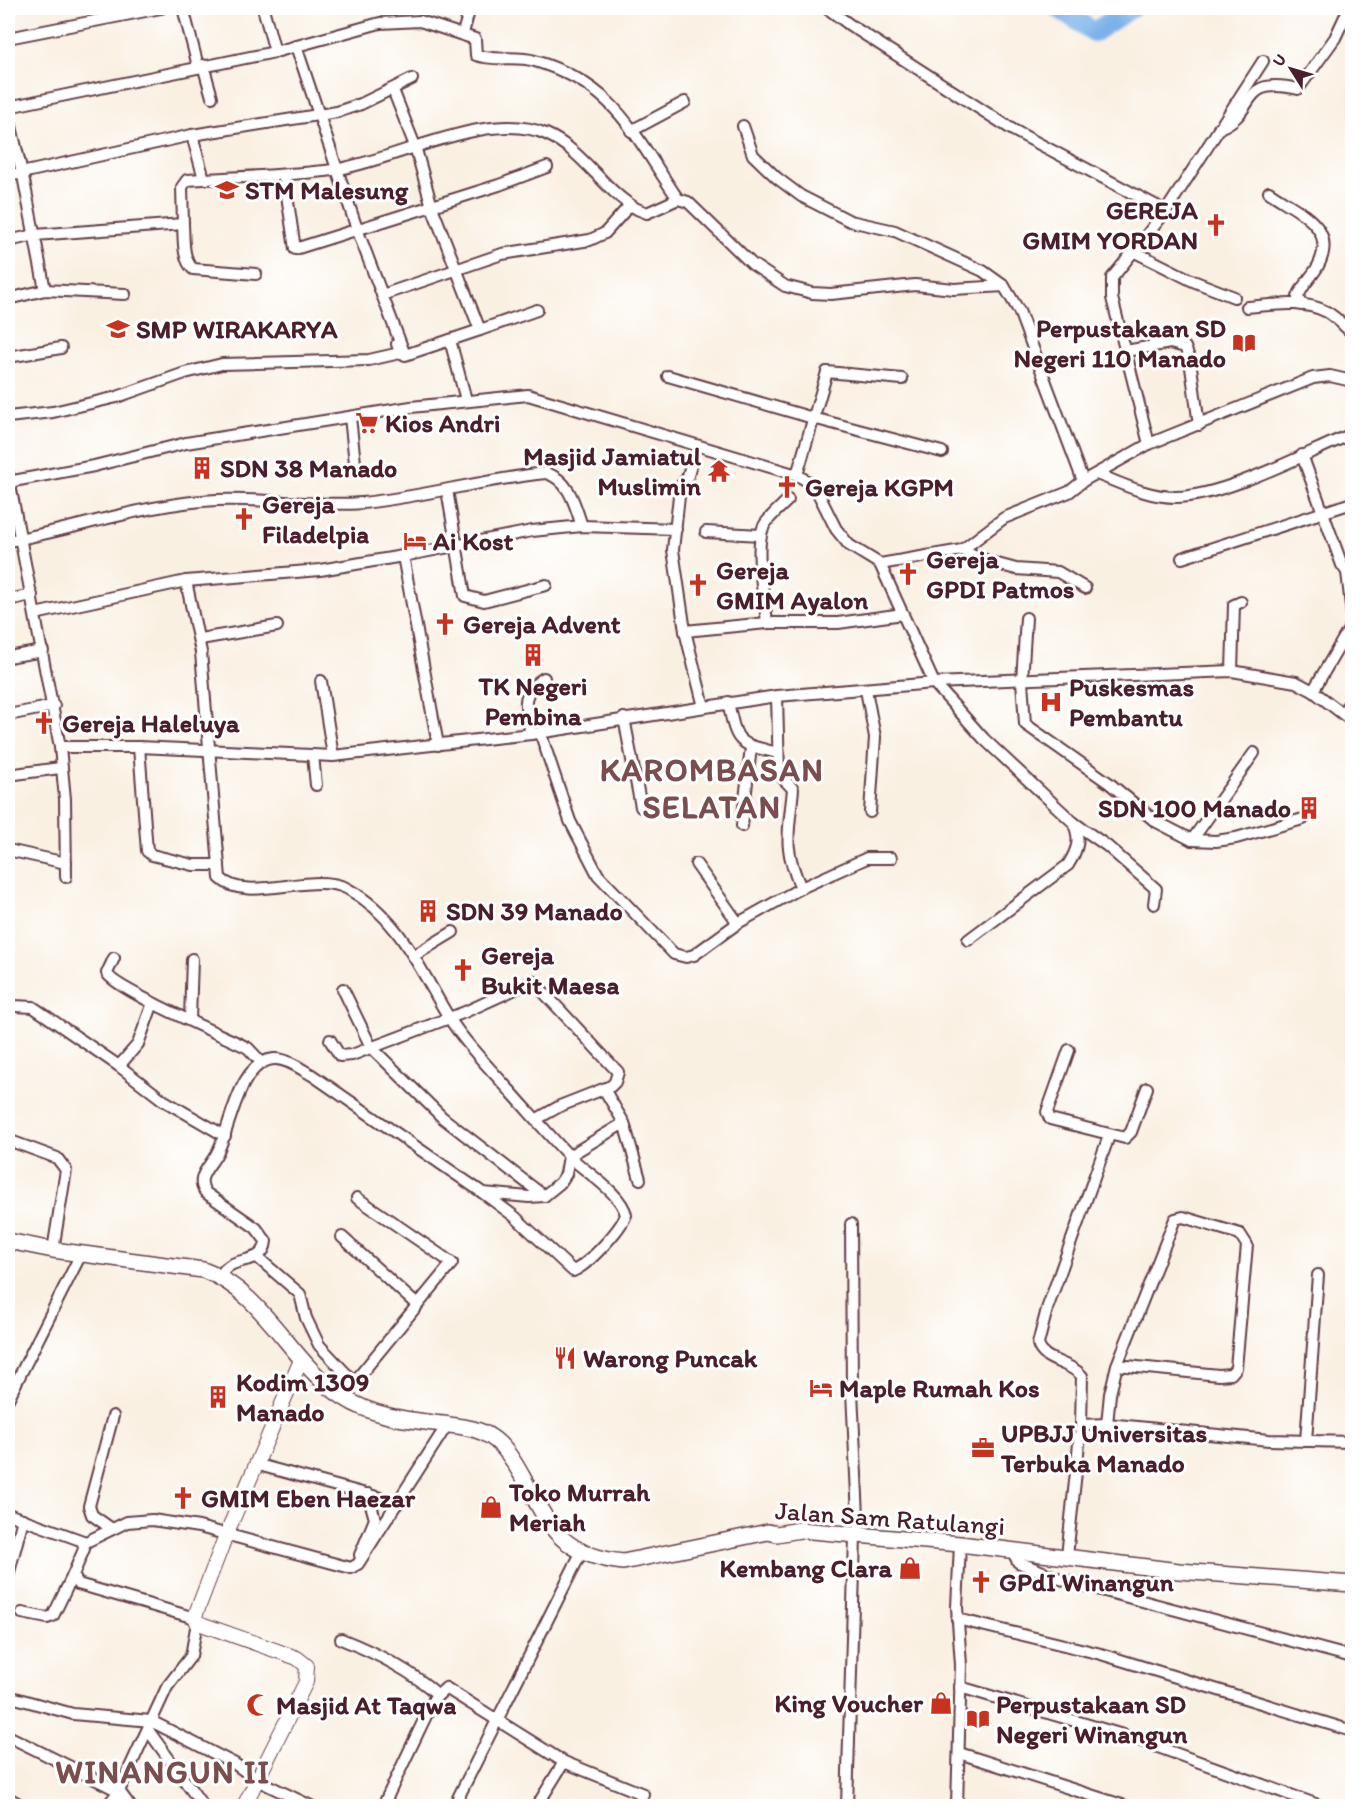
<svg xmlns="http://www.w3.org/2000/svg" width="1360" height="1814" viewBox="0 0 1360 1814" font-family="Itim,sans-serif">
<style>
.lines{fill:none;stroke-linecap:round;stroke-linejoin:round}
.river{stroke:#7bb2ea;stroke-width:20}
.minor-casing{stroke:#643e46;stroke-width:14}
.major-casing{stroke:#643e46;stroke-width:16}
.highway-casing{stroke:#643e46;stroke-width:18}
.minor{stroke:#fff;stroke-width:10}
.major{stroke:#fff;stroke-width:14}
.highway{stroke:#fff;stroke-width:15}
.labels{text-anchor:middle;stroke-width:6;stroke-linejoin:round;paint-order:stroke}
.poi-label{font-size:26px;font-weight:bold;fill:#4a1f2b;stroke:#fff;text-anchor:start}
.street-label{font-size:26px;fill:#4a1f2b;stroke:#fff}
.district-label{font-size:32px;font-weight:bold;letter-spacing:1.5px;fill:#7a4e4c;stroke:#fff}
</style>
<rect width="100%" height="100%" fill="#fff"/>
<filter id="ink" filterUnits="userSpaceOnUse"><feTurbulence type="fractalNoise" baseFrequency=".0167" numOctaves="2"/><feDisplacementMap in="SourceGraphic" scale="12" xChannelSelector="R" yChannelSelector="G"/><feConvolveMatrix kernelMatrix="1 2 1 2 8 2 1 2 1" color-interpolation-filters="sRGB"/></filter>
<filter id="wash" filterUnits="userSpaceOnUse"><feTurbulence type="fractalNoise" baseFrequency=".008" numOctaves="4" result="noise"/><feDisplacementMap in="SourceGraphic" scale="24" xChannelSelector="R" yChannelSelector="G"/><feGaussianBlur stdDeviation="1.35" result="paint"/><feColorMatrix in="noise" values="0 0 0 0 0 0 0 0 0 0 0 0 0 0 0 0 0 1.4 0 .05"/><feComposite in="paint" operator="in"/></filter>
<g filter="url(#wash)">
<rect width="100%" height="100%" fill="#faf0e2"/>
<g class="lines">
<polyline class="river" points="1058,8 1094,32 1131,8"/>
</g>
</g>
<g filter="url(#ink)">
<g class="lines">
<g class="minor-casing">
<g id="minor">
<polyline points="183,8 198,66"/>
<polyline points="263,8 275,52"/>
<polyline points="827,8 850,25 1013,130 1166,211"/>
<polyline points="463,33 470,8"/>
<polyline points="8,38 161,8"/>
<polyline points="296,46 357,229 405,355 480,330 432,207 415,146 393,90"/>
<polyline points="203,65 212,97"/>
<path d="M8 107 275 52 380 23 420 21 475 39 476 55C495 62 515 55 535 61 616 85 633 134 678 199"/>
<polyline points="8,114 24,181 45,290"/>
<polyline points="743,126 753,155 777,178 801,196 850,221 895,231 983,271 1004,286 1019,311 1083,481"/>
<path d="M1219 128C1259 113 1237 75 1298 89L1335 38 1349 8"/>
<polyline points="631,131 685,102"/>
<polyline points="192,135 204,179"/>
<polyline points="284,175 295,249 499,185 547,167"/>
<polyline points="8,176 192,135 337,112 361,104 412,79"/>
<path d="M1269 192C1296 211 1339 226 1318 266 1312 277 1302 285 1298 297L1301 305"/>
<path d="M183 224C184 238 182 259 193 269L256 274"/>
<path d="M8 241 35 235 183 224 182 187 187 180C236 177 285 176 333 170 392 162 488 108 546 134 583 150 602 189 637 209L647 213 678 199 688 202 752 264 785 286 812 293 831 294 915 285 954 289 1004 286"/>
<polyline points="1133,251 1193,281 1234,297"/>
<polyline points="382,295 502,254 590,240 605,233 630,205"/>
<polyline points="8,299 45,290 125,294"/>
<path d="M1247 307C1272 305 1304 299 1327 312 1336 317 1344 326 1352 333"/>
<polyline points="480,330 537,310"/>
<polyline points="450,340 466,400"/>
<polyline points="1126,351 1170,343 1185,347 1190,360 1199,425"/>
<polyline points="8,357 61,348"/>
<polyline points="668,376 813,418 942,452"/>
<polyline points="8,417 53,412 117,397 185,373 222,364 369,360 400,353 397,344"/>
<polyline points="350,417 355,463"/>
<polyline points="1149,444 1112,298 1112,278 1166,211 1263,61"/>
<polyline points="1302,455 1342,565 1347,572 1352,573"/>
<polyline points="692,461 688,476 680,487 673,550 685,631 704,707"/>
<polyline points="8,474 60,747 65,799 66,877"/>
<path d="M1097 474C1122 484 1148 497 1176 497 1224 497 1306 453 1352 434"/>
<polyline points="797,475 827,372 902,379"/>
<path d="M8 482 94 466 186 443 411 407 528 395 797 475 814 485 836 529 849 545 880 564 934 683 984 739 1073 822C1081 839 1078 849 1068 865L968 940"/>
<polyline points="447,490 465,596 484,601 546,585"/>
<polyline points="706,532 761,535"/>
<path d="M8 541C77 529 147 503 217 500 265 498 316 507 362 503 424 497 484 479 546 473 570 480 575 506 582 526"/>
<polyline points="962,550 990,562 1016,569 1058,572 1085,588"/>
<polyline points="403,556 532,531 582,526 676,529"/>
<polyline points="1182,558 1352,503"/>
<polyline points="880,564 962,550 1004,518 1069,492 1083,481 1149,444 1313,378 1330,376 1352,381"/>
<polyline points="1347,572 1352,615"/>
<path d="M186 581 201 652 220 878C247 905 314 870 348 889 399 917 419 968 448 1016 463 1041 491 1070 512 1093 530 1113 548 1134 567 1154 582 1170 622 1193 626 1215 620 1230 588 1265 573 1271L514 1216 483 1193"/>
<polyline points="8,600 32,595"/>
<polyline points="35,614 186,581 320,570 403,556 438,745"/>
<polyline points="1026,618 1022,681 1025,724 1109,783 1155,821 1192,840 1216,841 1236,838 1303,819"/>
<path d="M767 623C765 599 754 551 763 528 767 518 780 508 788 500"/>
<polyline points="685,631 767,623 838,623 903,614"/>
<polyline points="200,639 277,626"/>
<polyline points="8,657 43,651"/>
<polyline points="1232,671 1234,605 1241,602"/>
<polyline points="321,681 333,756"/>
<polyline points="866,690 875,737 870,812"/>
<polyline points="1313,691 1352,624"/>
<path d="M777 696 779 774 793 789C789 832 782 846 801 888"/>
<path d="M728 702C737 744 736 743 778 753"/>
<polyline points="1343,713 1352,698"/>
<polyline points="8,715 54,706"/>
<polyline points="624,718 641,807"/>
<polyline points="540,732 570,821 598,875 674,954 686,957 694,955 738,923 801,888 867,858 891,858"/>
<path d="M531 734C526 707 518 694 544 678"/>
<polyline points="60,747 139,747 333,756 531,734 777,696 934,683 1232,671 1296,682 1313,691 1352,721"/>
<polyline points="139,747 147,851 152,855 193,865 219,865"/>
<polyline points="313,755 316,785"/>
<polyline points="8,775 60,768"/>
<polyline points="1073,822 1107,846 1156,889 1154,904"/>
<polyline points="742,826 751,747"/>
<polyline points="1192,840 1254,753"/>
<polyline points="8,850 66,863"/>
<polyline points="696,864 738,923"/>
<polyline points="415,955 453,932"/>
<path d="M114 958 107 973C112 988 226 1037 248 1048L262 1063"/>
<polyline points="343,989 371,1047 443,1118 544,1196"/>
<polyline points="8,1002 15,1006 33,1007 119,1066 163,1100 225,1136"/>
<polyline points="190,1019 192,959"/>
<polyline points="330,1040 340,1056 352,1055 465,1012 533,981 618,1072 615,1082 611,1086 560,1106 537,1119"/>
<polyline points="1069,1050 1047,1112 1050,1119 1125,1138 1131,1132 1147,1088"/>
<polyline points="119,1066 138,1044 153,1003"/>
<polyline points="604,1089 624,1123 640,1179"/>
<polyline points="8,1140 57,1158 66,1170 53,1250"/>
<polyline points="569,1156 624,1123"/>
<polyline points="851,1224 852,1392 859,1537"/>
<polyline points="342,1237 416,1304"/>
<polyline points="257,1257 300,1294 306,1318 319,1345 353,1381"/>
<path d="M221 1276C229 1253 264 1268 266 1241L256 1228 206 1193C194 1178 210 1167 217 1153 231 1128 238 1062 274 1059 287 1058 302 1070 312 1075L483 1193 529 1197 544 1196 560 1183 566 1174 569 1156"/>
<polyline points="342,1397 452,1263 357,1198"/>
<polyline points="8,1399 81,1254"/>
<polyline points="1107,1424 1110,1394 1117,1365 1219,1375 1231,1374 1236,1368 1247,1245 1240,1234 1183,1217 1175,1219 1117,1365"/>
<polyline points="1081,1425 1107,1424 1269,1440 1352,1442"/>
<polyline points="1306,1441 1318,1275"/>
<polyline points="255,1464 399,1503"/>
<polyline points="8,1514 83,1541 84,1549 73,1575 78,1584 195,1618"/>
<polyline points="112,1529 92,1515 89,1506 113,1416"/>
<polyline points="84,1543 127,1522 152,1520 199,1527 351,1568 358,1564 447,1425"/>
<polyline points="1012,1550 1018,1562 1060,1579 1352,1657"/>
<polyline points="360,1555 375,1519 368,1494"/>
<path d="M1067 1556 1081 1425 1082 1376C1071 1362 1042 1362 1038 1344L1047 1309 1109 1136"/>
<polyline points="8,1576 23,1519"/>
<polyline points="22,1613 47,1618 53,1616 73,1575"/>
<polyline points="957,1619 1101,1654 1352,1731"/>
<path d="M341 1639C374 1652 410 1670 437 1694"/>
<polyline points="960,1687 1133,1738 1321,1806"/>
<polyline points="8,1696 73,1714 151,1721 235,1764 257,1780 311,1806"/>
<polyline points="148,1730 203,1806"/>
<polyline points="8,1736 119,1791 130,1806"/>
<polyline points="959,1753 1125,1806"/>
<polyline points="564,1762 643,1794 637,1806"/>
<polyline points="8,1798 23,1806"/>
<polyline points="107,1806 119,1791 167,1687 191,1656 197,1622"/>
<polyline points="383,1806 434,1699 446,1688 564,1762 537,1806"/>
<polyline points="454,1806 581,1553"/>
<polyline points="847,1806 855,1537"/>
<polyline points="957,1806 961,1665 957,1607 960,1544"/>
</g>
</g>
<g class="major-casing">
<polyline id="major" points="244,1806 306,1682 307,1666 297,1658 204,1625 197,1622 195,1616 226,1535 301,1360"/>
</g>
<g class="highway-casing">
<path id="highway" d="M8 1241 53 1250 203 1270C265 1292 289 1362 343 1397 373 1417 408 1420 443 1424 461 1427 476 1427 491 1437 505 1446 514 1462 522 1476 550 1527 560 1555 623 1562L768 1532 777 1534 800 1530 960 1544 1179 1571 1352 1584"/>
</g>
<use href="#minor" class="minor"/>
<use href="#major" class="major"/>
<use href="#highway" class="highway"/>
</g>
</g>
<defs>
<g id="school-bare" transform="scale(1.8)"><path d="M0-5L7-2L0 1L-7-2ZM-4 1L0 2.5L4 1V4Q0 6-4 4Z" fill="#c8321e" stroke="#fff" stroke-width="2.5" paint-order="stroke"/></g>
<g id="church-bare" transform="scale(1.8)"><path d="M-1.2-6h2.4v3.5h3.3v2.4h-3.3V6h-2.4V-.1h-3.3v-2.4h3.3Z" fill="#c8321e" stroke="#fff" stroke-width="2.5" paint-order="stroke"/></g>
<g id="library-bare" transform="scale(1.8)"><path d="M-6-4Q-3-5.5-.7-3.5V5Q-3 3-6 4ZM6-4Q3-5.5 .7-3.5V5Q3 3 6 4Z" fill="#c8321e" stroke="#fff" stroke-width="2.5" paint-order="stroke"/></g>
<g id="supermarket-bare" transform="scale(1.8)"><path d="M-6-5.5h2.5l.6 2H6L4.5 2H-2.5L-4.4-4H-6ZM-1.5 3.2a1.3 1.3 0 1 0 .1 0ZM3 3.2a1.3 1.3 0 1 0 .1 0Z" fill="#c8321e" stroke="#fff" stroke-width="2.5" paint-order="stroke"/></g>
<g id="building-bare" transform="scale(1.8)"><path d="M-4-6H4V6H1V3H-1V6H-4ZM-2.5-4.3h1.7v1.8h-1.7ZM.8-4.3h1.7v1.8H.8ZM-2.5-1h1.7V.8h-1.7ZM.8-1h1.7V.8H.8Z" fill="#c8321e" stroke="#fff" stroke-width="2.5" paint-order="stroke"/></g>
<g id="temple-bare" transform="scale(1.8)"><path d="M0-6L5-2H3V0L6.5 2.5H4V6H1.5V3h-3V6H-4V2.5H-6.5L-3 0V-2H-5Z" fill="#c8321e" stroke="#fff" stroke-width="2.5" paint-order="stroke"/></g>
<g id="hotel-bare" transform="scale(1.8)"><path d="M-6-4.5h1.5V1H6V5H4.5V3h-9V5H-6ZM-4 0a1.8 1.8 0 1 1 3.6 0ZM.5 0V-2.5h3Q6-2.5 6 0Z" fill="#c8321e" stroke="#fff" stroke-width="2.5" paint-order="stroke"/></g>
<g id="hospital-bare" transform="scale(1.8)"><path d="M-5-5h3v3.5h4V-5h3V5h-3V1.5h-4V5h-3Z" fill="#c8321e" stroke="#fff" stroke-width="2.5" paint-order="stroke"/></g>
<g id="restaurant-bare" transform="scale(1.8)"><path d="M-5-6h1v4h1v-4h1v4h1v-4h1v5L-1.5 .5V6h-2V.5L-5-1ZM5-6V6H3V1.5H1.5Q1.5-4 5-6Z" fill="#c8321e" stroke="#fff" stroke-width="2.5" paint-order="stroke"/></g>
<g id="office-bare" transform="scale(1.8)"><path d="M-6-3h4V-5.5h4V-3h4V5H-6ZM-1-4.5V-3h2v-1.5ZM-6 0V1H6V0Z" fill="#c8321e" stroke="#fff" stroke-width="2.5" paint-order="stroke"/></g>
<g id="shop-bare" transform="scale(1.8)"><path d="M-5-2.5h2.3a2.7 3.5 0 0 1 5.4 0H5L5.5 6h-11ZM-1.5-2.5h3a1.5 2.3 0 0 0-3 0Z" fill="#c8321e" stroke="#fff" stroke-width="2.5" paint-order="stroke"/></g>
<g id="mosque-bare" transform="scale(1.8)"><path d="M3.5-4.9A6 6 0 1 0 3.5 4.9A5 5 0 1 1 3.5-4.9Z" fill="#c8321e" stroke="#fff" stroke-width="2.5" paint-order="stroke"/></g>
</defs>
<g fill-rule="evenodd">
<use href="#school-bare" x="227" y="190"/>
<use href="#church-bare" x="1216" y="225"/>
<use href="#school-bare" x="118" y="329"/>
<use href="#library-bare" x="1244" y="343"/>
<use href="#supermarket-bare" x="367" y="423"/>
<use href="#building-bare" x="202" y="468"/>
<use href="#temple-bare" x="719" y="471"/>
<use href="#church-bare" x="787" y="487"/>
<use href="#church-bare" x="244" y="519"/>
<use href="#hotel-bare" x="415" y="541"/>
<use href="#church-bare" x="908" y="574"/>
<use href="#church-bare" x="698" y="585"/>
<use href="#church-bare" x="445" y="624"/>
<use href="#building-bare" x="533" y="655"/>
<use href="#hospital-bare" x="1051" y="702"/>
<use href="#church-bare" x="44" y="723"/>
<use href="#building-bare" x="1309" y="808"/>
<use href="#building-bare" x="428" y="911"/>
<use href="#church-bare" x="463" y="970"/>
<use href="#restaurant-bare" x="565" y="1358"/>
<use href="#hotel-bare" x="821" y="1388"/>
<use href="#building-bare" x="218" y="1397"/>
<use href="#office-bare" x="983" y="1448"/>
<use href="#church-bare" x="183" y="1498"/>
<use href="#shop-bare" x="491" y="1507"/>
<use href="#shop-bare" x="910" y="1568"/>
<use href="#church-bare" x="981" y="1582"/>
<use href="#shop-bare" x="941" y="1703"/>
<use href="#mosque-bare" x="258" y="1705"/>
<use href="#library-bare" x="978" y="1719"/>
</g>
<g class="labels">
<g class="poi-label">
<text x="245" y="199">STM Malesung</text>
<text x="1198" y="219" text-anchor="end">GEREJA<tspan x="1198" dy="30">GMIM YORDAN</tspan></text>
<text x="1226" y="337" text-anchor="end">Perpustakaan SD<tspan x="1226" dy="30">Negeri 110 Manado</tspan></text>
<text x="136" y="338">SMP WIRAKARYA</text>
<text x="385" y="432">Kios Andri</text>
<text x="701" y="465" text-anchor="end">Masjid Jamiatul<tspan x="701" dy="30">Muslimin</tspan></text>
<text x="220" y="477">SDN 38 Manado</text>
<text x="805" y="496">Gereja KGPM</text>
<text x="262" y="513">Gereja<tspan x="262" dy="30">Filadelpia</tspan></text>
<text x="433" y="550">Ai Kost</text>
<text x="926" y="568">Gereja<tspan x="926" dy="30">GPDI Patmos</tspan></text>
<text x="716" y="579">Gereja<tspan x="716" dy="30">GMIM Ayalon</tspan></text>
<text x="463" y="633">Gereja Advent</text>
<text x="533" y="695" text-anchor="middle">TK Negeri<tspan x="533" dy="30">Pembina</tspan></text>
<text x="1069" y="696">Puskesmas<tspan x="1069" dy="30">Pembantu</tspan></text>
<text x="62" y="732">Gereja Haleluya</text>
<text x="1291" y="817" text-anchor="end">SDN 100 Manado</text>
<text x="446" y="920">SDN 39 Manado</text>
<text x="481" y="964">Gereja<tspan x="481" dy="30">Bukit Maesa</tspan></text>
<text x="583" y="1367">Warong Puncak</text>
<text x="236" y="1391">Kodim 1309<tspan x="236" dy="30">Manado</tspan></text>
<text x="839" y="1397">Maple Rumah Kos</text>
<text x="1001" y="1442">UPBJJ Universitas<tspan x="1001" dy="30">Terbuka Manado</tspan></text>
<text x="509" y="1501">Toko Murrah<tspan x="509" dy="30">Meriah</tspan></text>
<text x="201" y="1507">GMIM Eben Haezar</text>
<text x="892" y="1577" text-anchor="end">Kembang Clara</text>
<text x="999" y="1591">GPdI Winangun</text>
<text x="923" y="1712" text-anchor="end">King Voucher</text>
<text x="996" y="1713">Perpustakaan SD<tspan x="996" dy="30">Negeri Winangun</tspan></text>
<text x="276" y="1714">Masjid At Taqwa</text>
</g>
<g class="street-label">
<text transform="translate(890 1518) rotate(4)" y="9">Jalan Sam Ratulangi</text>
</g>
<g class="district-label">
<text x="712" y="781">KAROMBASAN<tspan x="712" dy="37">SELATAN</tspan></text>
<text x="163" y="1783">WINANGUN II</text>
</g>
</g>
<rect width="1360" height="1814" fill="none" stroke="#fff" stroke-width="30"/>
<g transform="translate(1291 69) rotate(307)" stroke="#ffffff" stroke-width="4.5" paint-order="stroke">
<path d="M0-4.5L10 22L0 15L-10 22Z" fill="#4a1f2b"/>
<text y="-9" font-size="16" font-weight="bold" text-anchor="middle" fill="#4a1f2b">U</text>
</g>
</svg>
